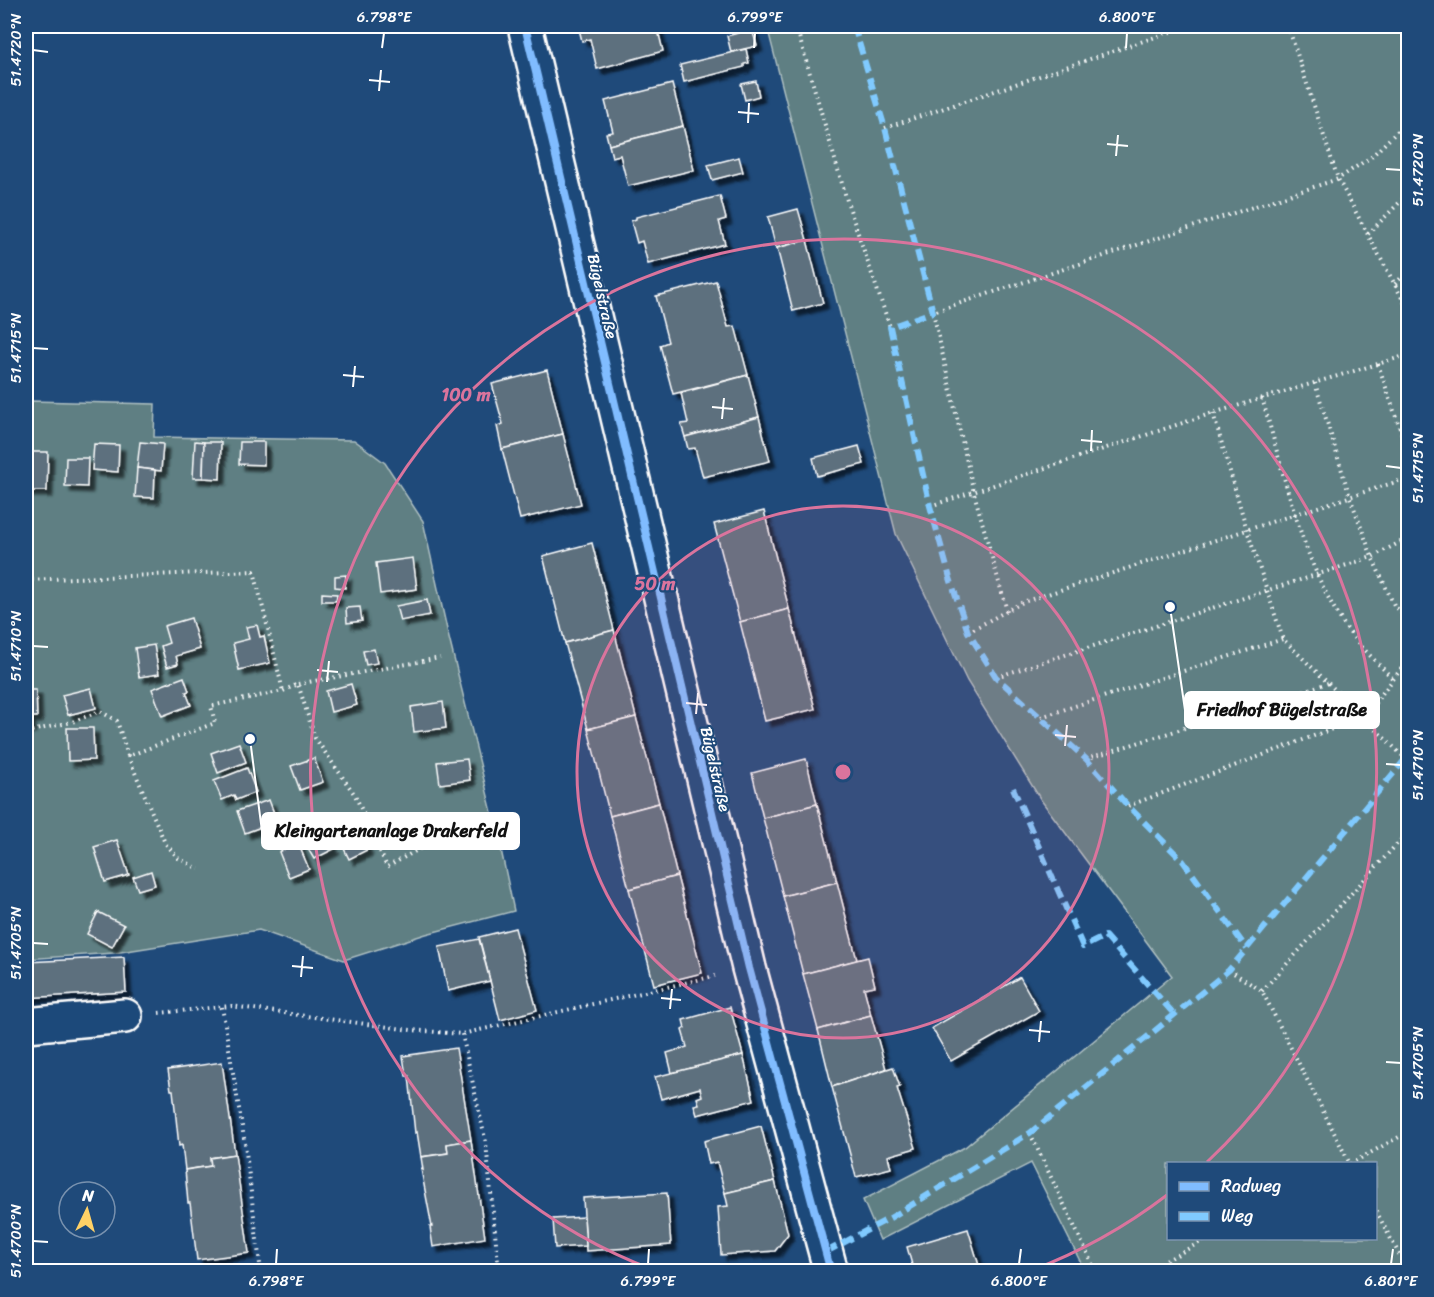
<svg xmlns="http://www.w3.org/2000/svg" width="1434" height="1297" viewBox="0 0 1434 1297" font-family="Sriracha,sans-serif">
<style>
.green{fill:#5e7f83;stroke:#aebfc1;stroke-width:1.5;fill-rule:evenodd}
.building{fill:#5d6f7e;stroke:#fff;stroke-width:1.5;filter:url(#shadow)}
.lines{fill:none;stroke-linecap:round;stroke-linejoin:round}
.minor-casing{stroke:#fff;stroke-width:38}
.path{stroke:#fff;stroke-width:4;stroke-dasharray:1.5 4.5;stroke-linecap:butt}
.minor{stroke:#1f4a7a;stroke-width:33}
.quiet{stroke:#80caff;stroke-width:6;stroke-dasharray:12 6;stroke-linecap:butt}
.cycleway-casing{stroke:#1f4a7a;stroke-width:11}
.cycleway{stroke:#80bcff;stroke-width:8}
.ticks{fill:none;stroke:#fff;stroke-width:2}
.ring{fill:none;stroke:#da749d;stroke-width:3}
.labels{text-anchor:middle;stroke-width:4.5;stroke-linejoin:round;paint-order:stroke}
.street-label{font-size:16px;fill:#fff;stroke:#1f4a7a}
.centre{fill:#da749d;stroke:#1f4a7a;stroke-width:3}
.ring-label{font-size:18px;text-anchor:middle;font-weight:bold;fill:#da749d;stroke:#1f4a7a;stroke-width:4.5;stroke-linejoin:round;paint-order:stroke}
.leader{fill:none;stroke:#fff;stroke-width:2}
.callout-dot{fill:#fff;stroke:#1f4a7a;stroke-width:2}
.callout{fill:#fff;stroke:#fff;stroke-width:2}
.callout-label{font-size:18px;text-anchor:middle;font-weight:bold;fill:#111}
.neatline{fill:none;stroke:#fff;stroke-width:2}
.ticks-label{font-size:15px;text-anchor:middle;fill:#fff}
</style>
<defs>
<filter id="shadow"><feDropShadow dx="5.5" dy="5.5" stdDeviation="1.5" flood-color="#0009"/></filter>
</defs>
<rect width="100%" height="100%" fill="#1f4a7a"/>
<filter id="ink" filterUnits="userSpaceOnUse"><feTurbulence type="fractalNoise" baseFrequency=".0167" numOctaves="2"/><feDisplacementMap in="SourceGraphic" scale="12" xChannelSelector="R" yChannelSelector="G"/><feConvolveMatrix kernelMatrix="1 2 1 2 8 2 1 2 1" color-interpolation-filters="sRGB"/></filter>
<g filter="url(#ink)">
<g class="green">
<path d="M767 26H1408V1271H1085L1031 1163 880 1240 863 1200 965 1147 1172 976 1041 800 967 681 896 534ZM1168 1164H1376V1238H1168Z"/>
<polygon points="30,401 155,404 154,437 354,440 385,463 423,521 448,634 500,845 514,911 426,934 344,960 259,930 114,953 26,959 26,402"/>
</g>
<g class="building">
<polygon points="593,26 657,26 663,51 597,69 590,39 582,41 579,29"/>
<polygon points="752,29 757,46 731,52 727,36"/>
<polygon points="746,49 749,63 744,64 744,67 684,82 680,65"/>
<polygon points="756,81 759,96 745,100 741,84"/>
<polygon points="672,84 683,126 609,145 606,133 613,132 605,101"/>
<polygon points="683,126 694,170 628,186 620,155 612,157 609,145"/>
<polygon points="739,157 743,172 712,180 708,165"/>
<polygon points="720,196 726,219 719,221 725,244 648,264 642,241 637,243 631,221 636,219 636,217"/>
<polygon points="798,209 807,240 776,248 768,217"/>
<polygon points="807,240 823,303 793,311 777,248"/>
<polygon points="716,281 728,327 735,326 748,375 673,394 660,345 668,342 656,296"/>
<polygon points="547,370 563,434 502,449 497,426 503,424 492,384"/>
<polygon points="748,375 759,417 685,437 681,424 688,423 681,393"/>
<polygon points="759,417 770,461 703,477 695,448 688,449 685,437"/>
<polygon points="563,434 581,504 520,519 502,449"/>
<polygon points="195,441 204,442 203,478 193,478"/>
<polygon points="140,442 163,444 161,471 137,468"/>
<polygon points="204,442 221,442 220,479 203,478"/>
<polygon points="240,442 264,442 264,465 239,464"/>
<polygon points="94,444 119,445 118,472 92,470"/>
<polygon points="859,446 864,464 817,476 813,458"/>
<polygon points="26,452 48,452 47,491 26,491"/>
<polygon points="66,458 88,458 87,487 65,486"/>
<polygon points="137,468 155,470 154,498 135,497"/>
<polygon points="764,511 789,609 740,622 714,524"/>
<polygon points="592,543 614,630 565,643 543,556"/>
<polygon points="413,558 417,589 380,594 376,563"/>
<polygon points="346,575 345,588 335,587 335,576"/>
<polygon points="322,593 337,594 336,601 322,601"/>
<polygon points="427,600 430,615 400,621 396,606"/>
<polygon points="360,607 362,621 347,623 346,608"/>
<polygon points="789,609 815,709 765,721 740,622"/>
<polygon points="191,618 200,649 176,656 178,664 167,667 161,646 169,643 164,626"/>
<polygon points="257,625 260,637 264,636 270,663 239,670 233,643 249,639 246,627"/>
<polygon points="614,630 636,717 588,729 565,643"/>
<polygon points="154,645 159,674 139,677 135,648"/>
<polygon points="374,649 377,663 366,665 363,651"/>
<polygon points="184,677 189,691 186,692 191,705 162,716 152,689"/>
<polygon points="351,684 357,705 331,712 326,691"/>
<polygon points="91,688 96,708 68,715 62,695"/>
<polygon points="26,690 36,690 37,717 30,717 30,727 26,727"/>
<polygon points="443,702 446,728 414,732 411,707"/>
<polygon points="636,717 659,803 610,816 588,729"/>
<polygon points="67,728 93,728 94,760 68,761"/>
<polygon points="239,743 246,762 218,773 211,753"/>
<polygon points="314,758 323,782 300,790 291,766"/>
<polygon points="467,759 470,780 440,784 437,762"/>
<polygon points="806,759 817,804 763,818 752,773"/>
<polygon points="247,768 256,792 236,800 234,795 222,800 214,781"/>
<polygon points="269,800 277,821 245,833 237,811"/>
<polygon points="659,803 677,876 629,889 610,816"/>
<polygon points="817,804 837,882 783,896 763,818"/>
<polygon points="357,827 367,850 349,859 338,836"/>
<polygon points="324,831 334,849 314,859 304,842"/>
<polygon points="117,840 129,875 105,882 94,847"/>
<polygon points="298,843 309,869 289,877 279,852"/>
<polygon points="151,871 155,885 138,890 133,877"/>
<polygon points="677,876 702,973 654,985 629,889"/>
<polygon points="837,882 857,960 803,974 783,896"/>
<polygon points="98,912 124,925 112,947 87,934"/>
<polygon points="515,928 537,1010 500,1020 479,937"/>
<polygon points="479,939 490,981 448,991 439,947"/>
<polygon points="124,957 126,992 26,998 26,962"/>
<polygon points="868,957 875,986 864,988 871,1015 818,1030 803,974"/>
<polygon points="1020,977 1039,1011 951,1061 932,1028"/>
<polygon points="730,1007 743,1055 672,1073 667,1053 687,1047 682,1030 685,1028 683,1020"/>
<polygon points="871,1015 886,1069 832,1087 818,1030"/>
<polygon points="456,1048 471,1140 447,1144 448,1153 421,1157 417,1132 415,1133 409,1076 406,1076 403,1056"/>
<polygon points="743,1055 754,1100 697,1115 694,1105 699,1104 697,1098 702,1096 700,1088 661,1099 655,1077"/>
<polygon points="222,1062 235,1154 210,1158 211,1166 185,1170 182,1145 179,1146 173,1090 171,1090 168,1070"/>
<polygon points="893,1067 900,1087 897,1088 916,1148 888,1156 891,1168 856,1177 832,1087"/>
<polygon points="761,1126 775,1181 725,1193 717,1162 709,1164 704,1141"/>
<polygon points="471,1140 485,1238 433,1247 430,1227 432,1227 421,1169 423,1170 421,1157 448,1153 447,1144"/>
<polygon points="235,1154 249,1253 197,1260 190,1203 188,1203 185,1170 211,1166 210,1158"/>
<polygon points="775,1181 788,1234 775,1251 721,1255 718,1207 728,1206 725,1193"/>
<polygon points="667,1193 671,1245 586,1251 583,1198"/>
<polygon points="584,1217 586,1246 555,1248 553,1219"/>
<polygon points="968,1229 981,1272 914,1272 907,1247"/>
</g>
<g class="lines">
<g class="minor-casing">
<g id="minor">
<polyline points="525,26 749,968 831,1272"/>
<polyline points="26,1025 125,1016"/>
</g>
</g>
<g class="path">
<polyline points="796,26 848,204 890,327"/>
<polyline points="1288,26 1338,179 1408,309"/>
<polyline points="885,128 1188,26"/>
<polyline points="1368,234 1408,194"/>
<polyline points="1395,284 1408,271"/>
<polyline points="1378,364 1408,452"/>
<polyline points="1315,383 1350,497 1372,557 1394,605 1408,620"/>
<path d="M1262 398C1285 476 1301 561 1347 629 1360 647 1378 663 1393 679"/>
<polyline points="1213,413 1247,530 1283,639 1408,761"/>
<polyline points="930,506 1213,413 1408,355"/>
<polyline points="26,580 254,571 283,691"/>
<polyline points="1007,611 974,493 933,312 1338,179 1371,157 1408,121"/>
<polyline points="968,632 1023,602 1408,478"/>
<polyline points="996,677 1372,557 1408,538"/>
<polyline points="298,684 440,658"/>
<polyline points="1041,717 1283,639"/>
<polyline points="26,732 72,722 100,711 117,721 128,756 215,723 211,706 283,691 298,684 315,738 355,795 387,867 469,821"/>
<polyline points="128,756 165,843 178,858 199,869"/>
<polyline points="1086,759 1328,683"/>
<polyline points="1128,806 1364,717 1408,660"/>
<polyline points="1229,970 1262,991 1350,1164"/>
<polyline points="1262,991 1408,832"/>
<polyline points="222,1007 245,1144 261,1272"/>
<polyline points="159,1013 231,1006 411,1030 462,1034 715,976"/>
<polyline points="462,1034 486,1143 499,1272"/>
<polyline points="1030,1133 1096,1272"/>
<polyline points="1350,1164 1408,1132"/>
<polyline points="1376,1211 1408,1271"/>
<polyline points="1145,1272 1208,1238"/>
</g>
<use href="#minor" class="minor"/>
<g class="quiet">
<polyline points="859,26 856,33 885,128 933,312 890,327 930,506 950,578 968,632 996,677 1086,759 1128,806 1183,861 1247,949"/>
<polyline points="1013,788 1083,947 1105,936 1174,1014"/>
<polyline points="826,1252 890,1218 1030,1133 1229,970 1408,756"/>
</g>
<g class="cycleway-casing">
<polyline id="cycleway" points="525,26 749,968 831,1272"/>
</g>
<use href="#cycleway" class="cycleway"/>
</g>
</g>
<path class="ticks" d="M382 48 384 33M754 48 755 33M1126 48 1127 33M33 50 48 52M369 80 390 82M379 91 381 70M738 112 759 114M748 123 749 103M1107 144 1128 146M1116 156 1118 135M1386 169 1401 170M33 348 48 349M343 375 364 377M353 387 355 366M712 407 733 409M722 419 724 398M1081 440 1102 442M1091 451 1092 430M1386 466 1401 468M33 646 48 647M317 670 338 672M327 682 329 661M686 703 707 705M696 714 698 693M1055 735 1076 737M1065 746 1067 725M1386 764 1401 765M33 943 48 944M292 966 313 968M301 977 303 956M661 998 681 1000M670 1009 672 989M1029 1030 1050 1032M1039 1042 1041 1021M1386 1062 1401 1063M33 1241 48 1242M276 1264 277 1249M648 1264 649 1249M1019 1264 1021 1249M1391 1264 1393 1249"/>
<circle cx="843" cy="772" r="266" fill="#da749d" fill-opacity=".12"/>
<g class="ring">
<circle cx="843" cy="772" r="266"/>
<path d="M1167 1195A533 533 0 0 1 1030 1271M656 1271A533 533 0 1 1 1207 1162"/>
</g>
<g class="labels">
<g class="street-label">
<text transform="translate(603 296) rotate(77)" y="6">Bügelstraße</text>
<text transform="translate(716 769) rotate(77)" y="6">Bügelstraße</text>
</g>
</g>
<circle cx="843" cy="772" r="9" class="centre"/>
<g class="ring-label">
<text x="466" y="401">100 m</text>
<text x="655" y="590">50 m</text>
</g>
<path class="leader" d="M1170 607L1185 710M250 739L262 831"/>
<g class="callout-dot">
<circle cx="1170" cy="607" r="6"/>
<circle cx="250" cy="739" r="6"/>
</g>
<g class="callout">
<rect x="1185" y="692" width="194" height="36" rx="6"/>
<rect x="262" y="813" width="257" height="36" rx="6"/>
</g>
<g class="callout-label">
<text x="1282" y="716">Friedhof Bügelstraße</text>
<text x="391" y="837">Kleingartenanlage Drakerfeld</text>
</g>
<rect width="1434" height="1297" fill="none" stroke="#1f4a7a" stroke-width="66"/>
<rect x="1167" y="1162" width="210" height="78" fill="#1f4a7a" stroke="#7992af" stroke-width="1.5"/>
<rect x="1179" y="1182" width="30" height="9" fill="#80bcff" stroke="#7992af" stroke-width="1.5"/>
<text x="1221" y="1192" font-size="18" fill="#ffffff">Radweg</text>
<rect x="1179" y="1212" width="30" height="9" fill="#80caff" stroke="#7992af" stroke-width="1.5"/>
<text x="1221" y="1222" font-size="18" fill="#ffffff">Weg</text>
<g transform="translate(87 1210) rotate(5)"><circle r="28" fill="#1f4a7a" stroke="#7992af" stroke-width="1.5"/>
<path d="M0-4.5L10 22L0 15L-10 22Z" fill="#ffd166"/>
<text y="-9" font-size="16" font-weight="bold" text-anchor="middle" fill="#ffffff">N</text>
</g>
<rect x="33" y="33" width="1368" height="1231" class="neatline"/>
<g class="ticks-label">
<text x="384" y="22">6.798°E</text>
<text x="755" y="22">6.799°E</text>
<text x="1127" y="22">6.800°E</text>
<text transform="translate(16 50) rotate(-90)" y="5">51.4720°N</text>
<text transform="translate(1418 170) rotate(-90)" y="5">51.4720°N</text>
<text transform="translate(16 348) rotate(-90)" y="5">51.4715°N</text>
<text transform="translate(1418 468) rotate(-90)" y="5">51.4715°N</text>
<text transform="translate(16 646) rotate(-90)" y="5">51.4710°N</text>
<text transform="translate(1418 765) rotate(-90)" y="5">51.4710°N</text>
<text transform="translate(16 943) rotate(-90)" y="5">51.4705°N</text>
<text transform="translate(1418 1063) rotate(-90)" y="5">51.4705°N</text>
<text transform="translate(16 1241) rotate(-90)" y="5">51.4700°N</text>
<text x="276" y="1286">6.798°E</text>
<text x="648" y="1286">6.799°E</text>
<text x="1019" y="1286">6.800°E</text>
<text x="1391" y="1286">6.801°E</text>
</g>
</svg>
